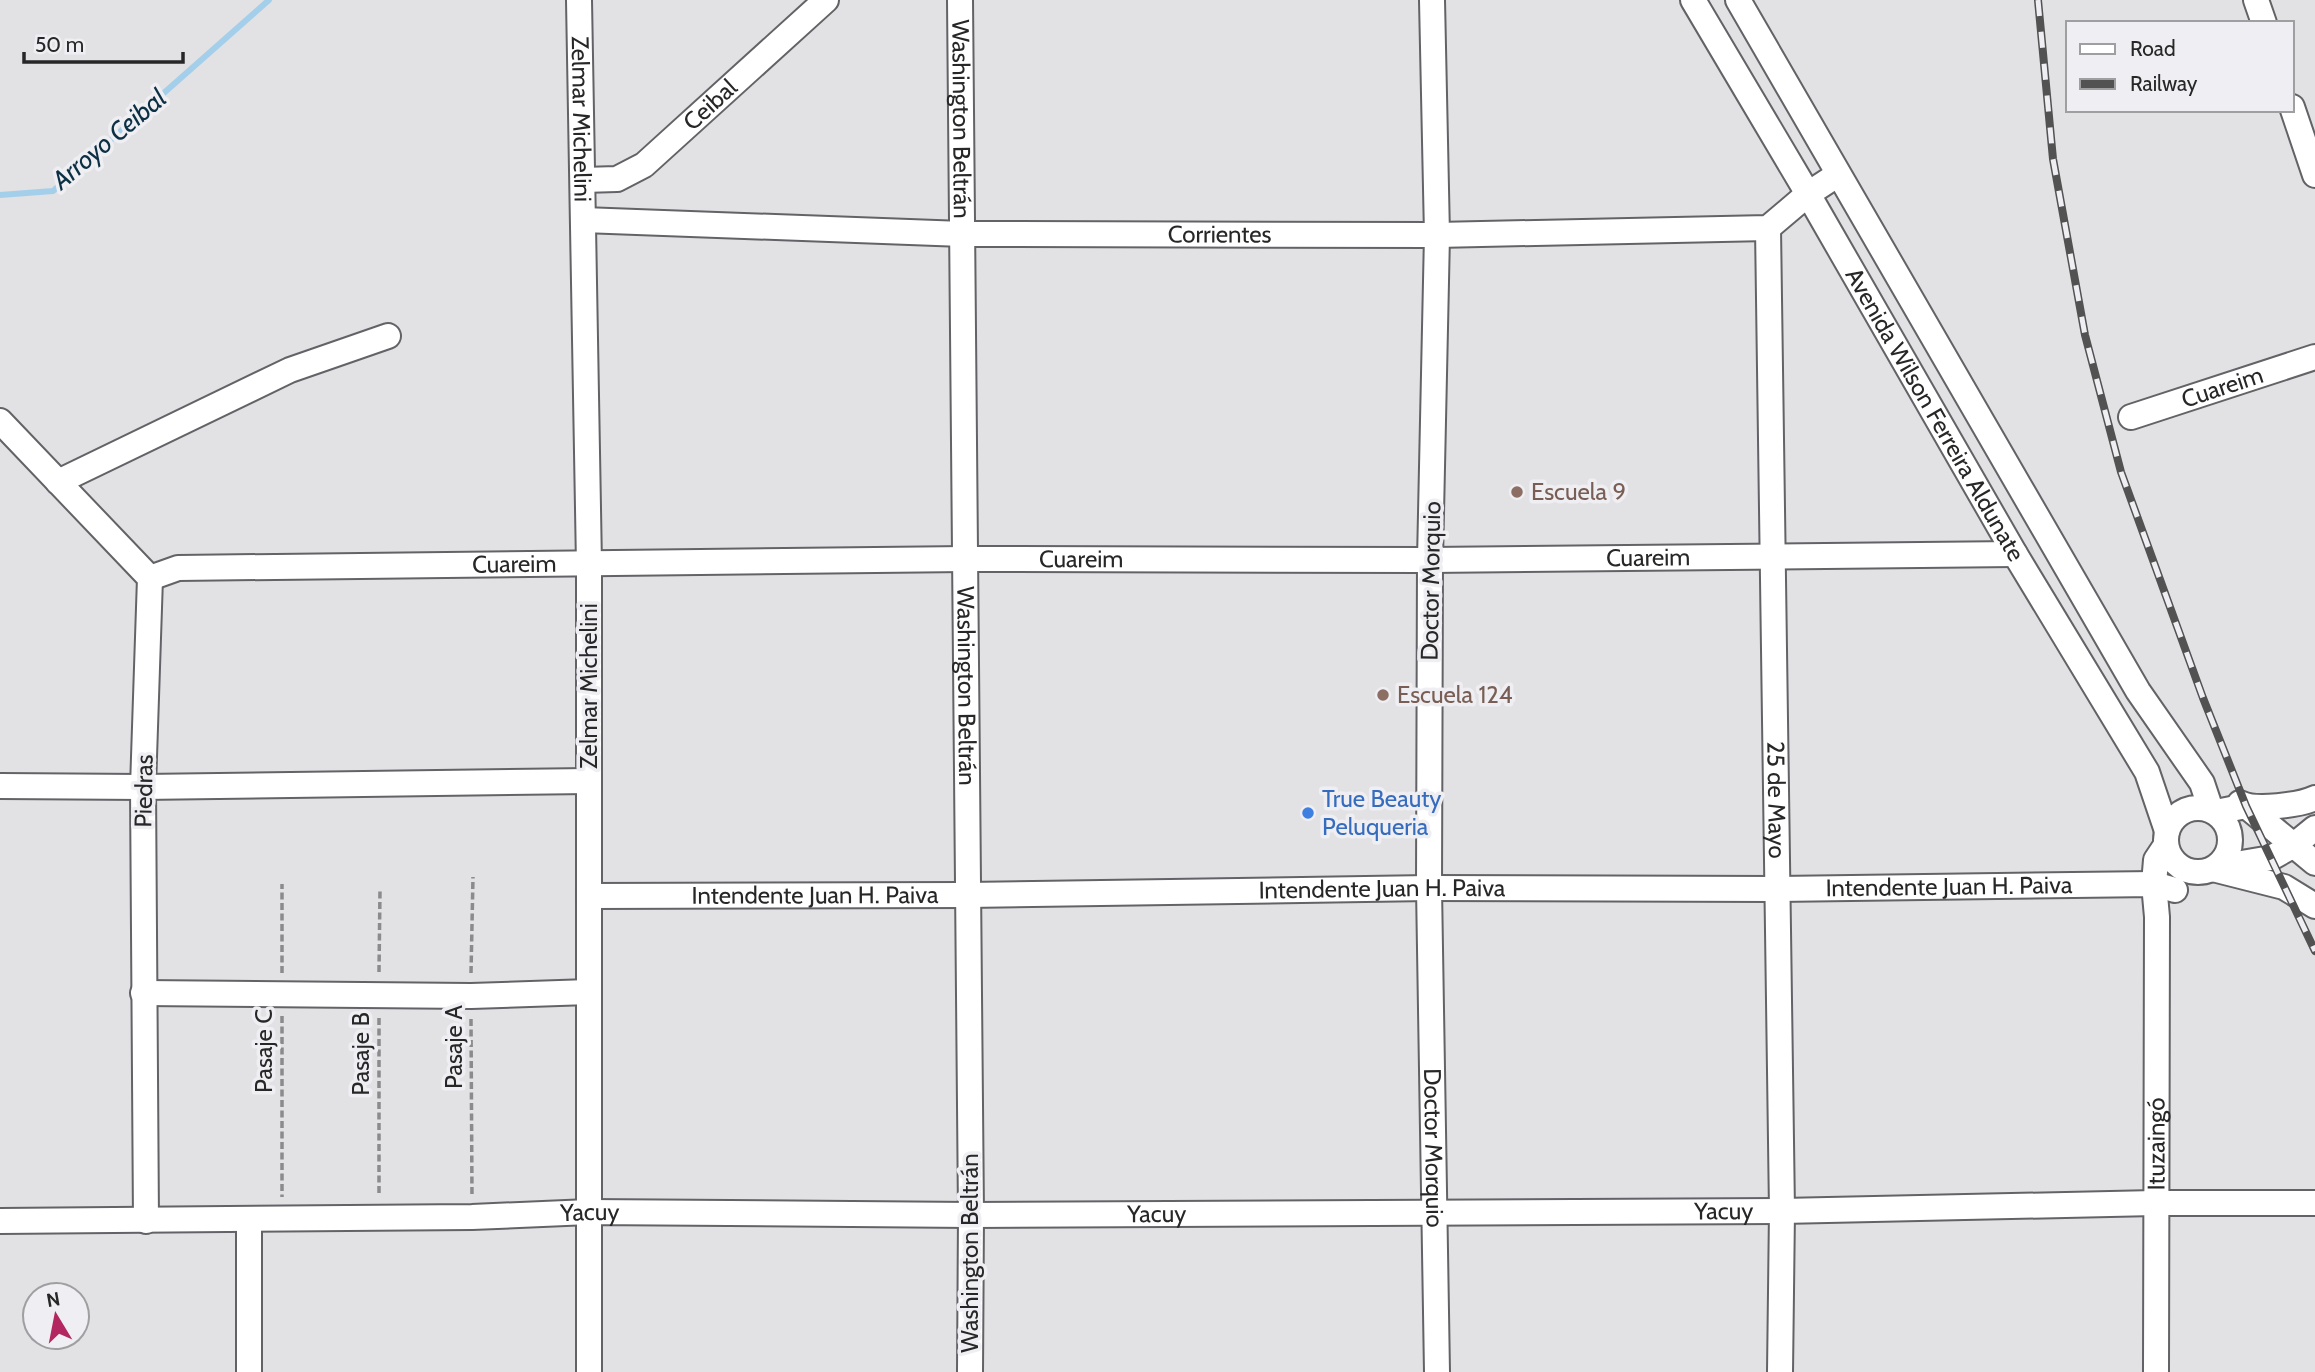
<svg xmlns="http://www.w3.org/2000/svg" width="2315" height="1372" viewBox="0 0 2315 1372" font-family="Cabin,sans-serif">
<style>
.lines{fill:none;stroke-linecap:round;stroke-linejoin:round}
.stream{stroke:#a4cfeb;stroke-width:6}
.minor-casing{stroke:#636266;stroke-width:28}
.path{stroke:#8b8a8c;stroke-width:3.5;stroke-dasharray:7 3.5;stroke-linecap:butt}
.minor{stroke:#fff;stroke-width:24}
.rail-casing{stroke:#525253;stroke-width:8}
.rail{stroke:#efeef2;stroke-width:5;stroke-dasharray:16;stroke-linecap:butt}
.education-dot{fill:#8d6e63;stroke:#efeef2;stroke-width:2.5}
.shop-dot{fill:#3f7fe0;stroke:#efeef2;stroke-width:2.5}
.labels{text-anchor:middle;stroke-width:7;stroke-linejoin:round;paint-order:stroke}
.street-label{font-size:24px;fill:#272728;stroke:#efeef2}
.education-label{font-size:24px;fill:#785e54;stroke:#efeef2;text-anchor:start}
.shop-label{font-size:24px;fill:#366cbe;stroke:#efeef2;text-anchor:start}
.water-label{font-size:26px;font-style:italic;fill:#0b2f43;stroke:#efeef2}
</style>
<rect width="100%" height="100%" fill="#e2e1e4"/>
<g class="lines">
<polyline class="stream" points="0,195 53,191 269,0"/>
<g class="minor-casing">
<g id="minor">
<path id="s1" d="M579 0 589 565V1372"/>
<path id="s2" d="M960 0 971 1215 970 1372"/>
<path id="s3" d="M1432 0 1437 235 1430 560 1429 888 1437 1372"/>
<path id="s4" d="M1693 0 1808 194 2015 554 2147 772 2167 831"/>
<polyline points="1738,0 2138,691 2202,783 2211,810"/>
<polyline points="2256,0 2264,23"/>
<polyline points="2292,107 2315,175"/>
<path id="s5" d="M583 180 617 179 644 165 826 0"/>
<path id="s6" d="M583 220 963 234 1437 235 1768 228 1808 194 1837 175"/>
<path id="s7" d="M1768 228 1782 1211 1780 1372"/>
<path id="s8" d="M2131 417 2315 357"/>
<polyline points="0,421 150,578 143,787 146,1221"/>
<polyline points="58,482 290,370 388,336"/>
<path id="s9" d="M150 578 178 568 966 559 1430 560 2015 554"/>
<polyline points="0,786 143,787 589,781"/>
<path d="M2240 803C2255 811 2300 805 2315 798"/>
<circle cx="2198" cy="840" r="32"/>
<polyline points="2216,812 2246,806 2315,863"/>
<polyline points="2218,867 2271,858 2294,845 2315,828"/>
<polyline points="2213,869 2284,887 2315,906"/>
<path id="s10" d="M589 896 967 895 1429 888 1776 889 2154 884 2175 890"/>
<polyline points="143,993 471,996 589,992"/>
<polyline points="249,1220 249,1372"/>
<path id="s11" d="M0 1221 472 1217 589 1212 971 1215 1782 1211 2155 1203H2315"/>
<path id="s12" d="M2156 1372 2157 917 2154 884 2156 860 2166 845"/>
</g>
</g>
<g class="path">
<polyline points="379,972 380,890"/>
<polyline points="282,973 282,884"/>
<polyline points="471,973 473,877"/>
<polyline points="282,1016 282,1197"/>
<polyline points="379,1018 379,1196"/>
<polyline points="471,1019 472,1197"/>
</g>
<use href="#minor" class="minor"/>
<g class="rail-casing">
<polyline id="rail" points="2038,0 2053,159 2085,335 2121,472 2203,698 2246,806 2315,951"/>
</g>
<use href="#rail" class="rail"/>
</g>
<g class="education-dot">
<circle cx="1517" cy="492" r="7"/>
<circle cx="1383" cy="695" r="7"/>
</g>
<circle class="shop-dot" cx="1308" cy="813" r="7"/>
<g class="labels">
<g class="street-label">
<text dy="8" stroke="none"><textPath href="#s5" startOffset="154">Ceibal</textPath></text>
<text dy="8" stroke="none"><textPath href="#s1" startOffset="119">Zelmar Michelini</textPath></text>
<text dy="8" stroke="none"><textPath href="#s2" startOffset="119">Washington Beltrán</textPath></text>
<text dy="8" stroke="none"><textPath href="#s6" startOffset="637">Corrientes</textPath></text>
<text dy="8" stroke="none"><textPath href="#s8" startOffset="96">Cuareim</textPath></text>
<text dy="8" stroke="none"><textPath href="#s4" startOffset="480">Avenida Wilson Ferreira Aldunate</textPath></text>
<text dy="8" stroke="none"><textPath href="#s9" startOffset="1500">Cuareim</textPath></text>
<text dy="8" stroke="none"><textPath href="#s9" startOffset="933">Cuareim</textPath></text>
<text dy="8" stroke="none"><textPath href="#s9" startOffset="366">Cuareim</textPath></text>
<text transform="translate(1431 581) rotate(-89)" y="8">Doctor Morquio</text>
<text transform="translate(589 686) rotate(-90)" y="8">Zelmar Michelini</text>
<text dy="8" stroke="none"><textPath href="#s2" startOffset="686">Washington Beltrán</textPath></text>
<text transform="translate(144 791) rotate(-89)" y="8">Piedras</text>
<text dy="8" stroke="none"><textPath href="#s7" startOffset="572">25 de Mayo</textPath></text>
<text dy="8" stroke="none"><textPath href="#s10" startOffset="1360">Intendente Juan H. Paiva</textPath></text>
<text dy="8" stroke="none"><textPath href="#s10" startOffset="793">Intendente Juan H. Paiva</textPath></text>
<text dy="8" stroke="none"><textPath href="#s10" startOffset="226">Intendente Juan H. Paiva</textPath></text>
<text transform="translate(454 1047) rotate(-90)" y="8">Pasaje A</text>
<text transform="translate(264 1051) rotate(-90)" y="8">Pasaje C</text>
<text transform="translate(361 1054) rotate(-90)" y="8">Pasaje B</text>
<text dy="8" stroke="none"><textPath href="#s12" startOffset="228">Ituzaingó</textPath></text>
<text dy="8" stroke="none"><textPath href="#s3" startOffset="1148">Doctor Morquio</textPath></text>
<text dy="8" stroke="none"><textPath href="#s11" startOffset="1724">Yacuy</textPath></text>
<text dy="8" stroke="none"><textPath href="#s11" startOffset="590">Yacuy</textPath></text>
<text dy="8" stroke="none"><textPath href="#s11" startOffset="1157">Yacuy</textPath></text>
<text transform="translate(970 1253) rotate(-90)" y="8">Washington Beltrán</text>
</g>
<g class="education-label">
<text x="1531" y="500">Escuela 9</text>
<text x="1397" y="703">Escuela 124</text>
</g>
<g class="shop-label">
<text x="1322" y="807">True Beauty<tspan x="1322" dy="28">Peluqueria</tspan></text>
</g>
<g class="water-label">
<text transform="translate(109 139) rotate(-40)" y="9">Arroyo Ceibal</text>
</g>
</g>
<rect x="2066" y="21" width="228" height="91" fill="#efeef2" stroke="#9f9ea1" stroke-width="2"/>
<rect x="2080" y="44" width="35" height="10" fill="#ffffff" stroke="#9f9ea1" stroke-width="2"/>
<text x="2130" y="56" font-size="21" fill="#272728">Road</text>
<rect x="2080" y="79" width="35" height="10" fill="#525253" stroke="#9f9ea1" stroke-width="2"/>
<text x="2130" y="91" font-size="21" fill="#272728">Railway</text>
<g transform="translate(56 1316) rotate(350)"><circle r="33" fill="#efeef2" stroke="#9f9ea1" stroke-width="2"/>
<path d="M0-5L12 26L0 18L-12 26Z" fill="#b32760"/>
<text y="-10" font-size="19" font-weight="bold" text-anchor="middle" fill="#272728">N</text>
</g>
<path d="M24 52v10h159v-10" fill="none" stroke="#272728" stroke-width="3.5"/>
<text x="35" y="52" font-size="21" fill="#272728" stroke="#efeef2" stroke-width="5" paint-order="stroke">50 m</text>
</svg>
